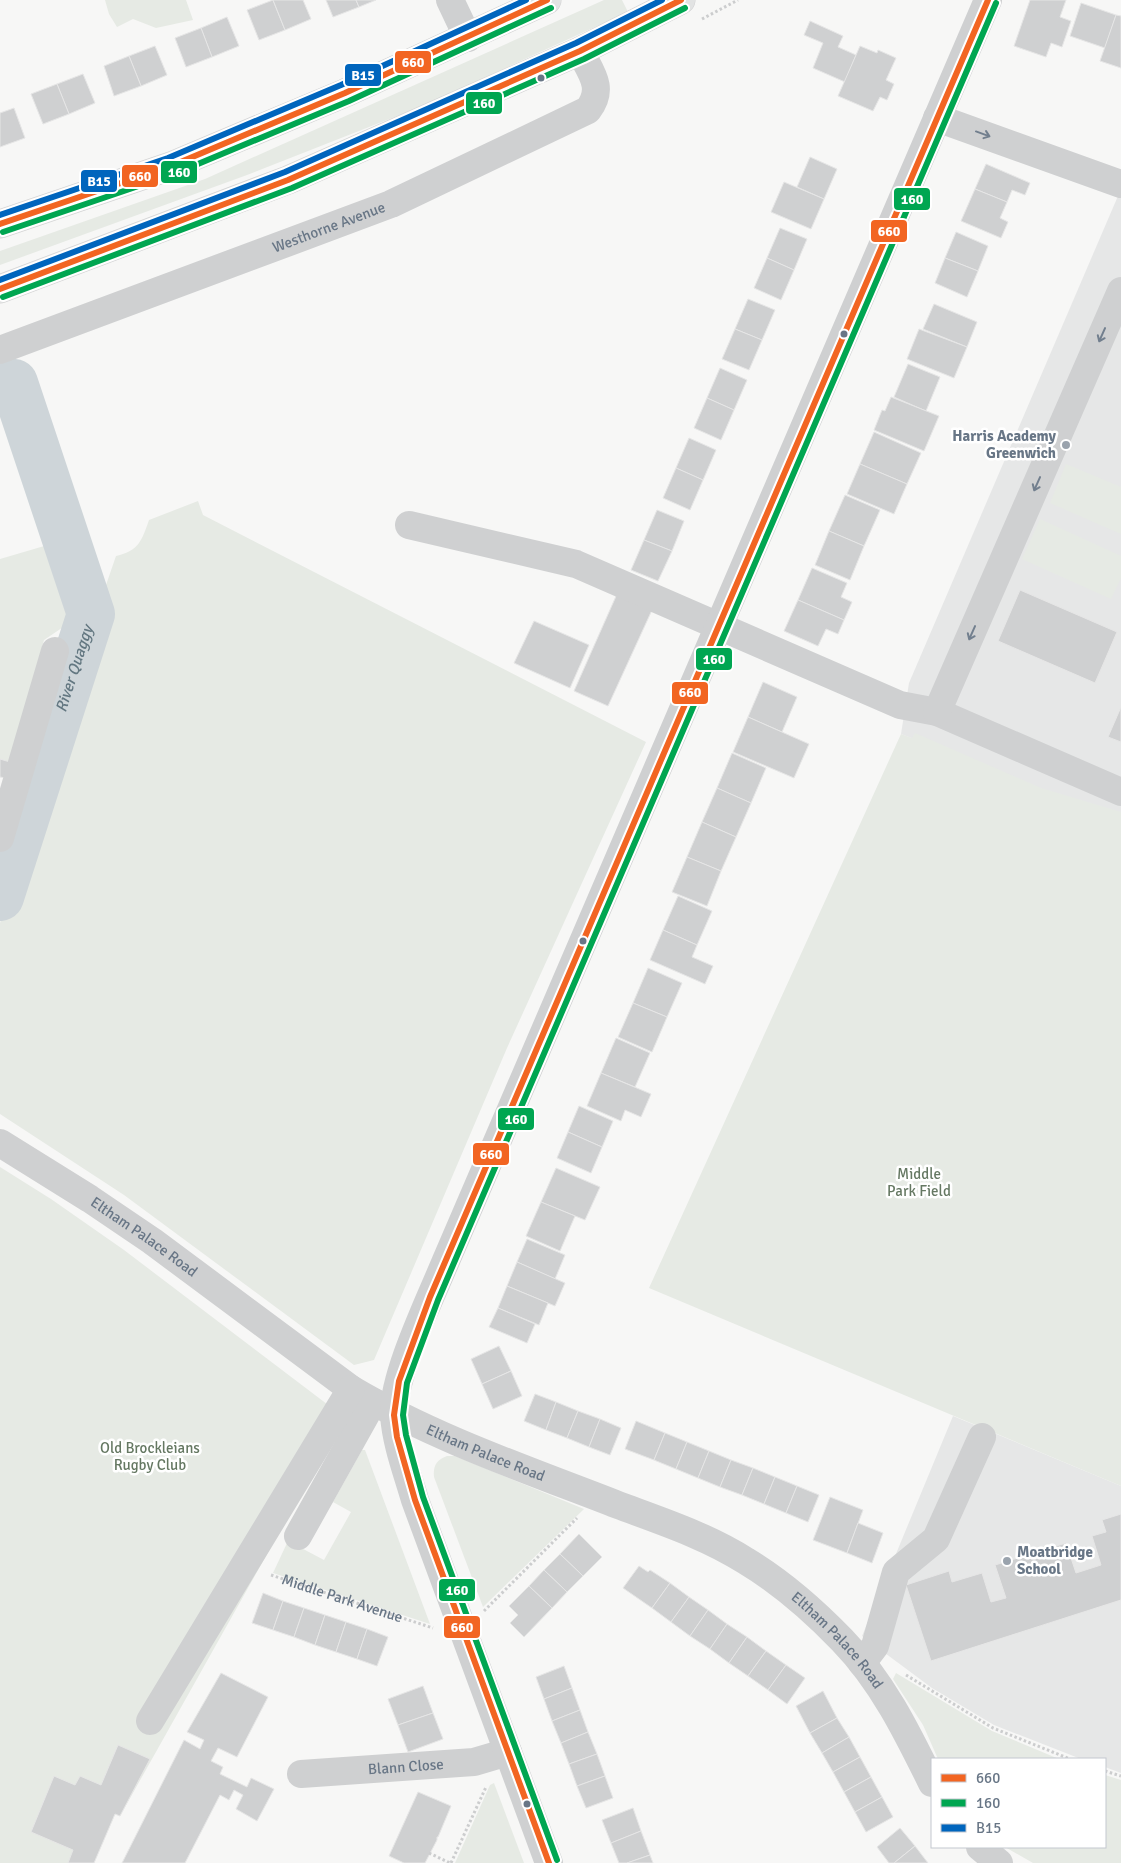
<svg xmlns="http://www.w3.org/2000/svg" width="1121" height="1863" viewBox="0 0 1121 1863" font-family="Signika,sans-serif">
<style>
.built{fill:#e6e7e7}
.green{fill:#e6eae4}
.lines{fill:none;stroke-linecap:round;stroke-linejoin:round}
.river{stroke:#ced5d9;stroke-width:48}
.building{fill:#cfd0d1;stroke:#e6e6e6}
.highway-casing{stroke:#d3d3d4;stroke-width:29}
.path{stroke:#cccdce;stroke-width:3;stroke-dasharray:2.5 2.5;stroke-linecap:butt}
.minor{stroke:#cfd0d1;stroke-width:28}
.highway{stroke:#e2e3e3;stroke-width:28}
.bus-1-casing{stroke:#fff;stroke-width:10}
.bus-2-casing{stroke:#fff;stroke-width:10}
.bus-3-casing{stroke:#fff;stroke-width:10}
.bus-1{stroke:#f26522;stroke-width:6}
.bus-2{stroke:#00a651;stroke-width:6}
.bus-3{stroke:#0065bd;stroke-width:6}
.oneway{stroke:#727f8e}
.bus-dot{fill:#687686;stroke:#fff;stroke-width:2}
.poi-dot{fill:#9aa3ad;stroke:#fff;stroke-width:2}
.labels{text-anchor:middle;stroke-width:5;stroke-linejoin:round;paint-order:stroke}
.street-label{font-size:15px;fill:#687686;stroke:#fff}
.poi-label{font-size:15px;font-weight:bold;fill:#687686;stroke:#fff;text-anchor:end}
.park-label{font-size:15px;fill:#657862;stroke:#fff}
.water-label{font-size:16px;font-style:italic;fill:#637781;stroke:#fff}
.line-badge{stroke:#fff;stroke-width:2}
.badge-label{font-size:14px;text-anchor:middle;font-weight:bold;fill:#fff}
</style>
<rect width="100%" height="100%" fill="#f7f7f6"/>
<g class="built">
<polygon points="1121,189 1121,820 901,734 909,683"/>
<polygon points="953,1416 1121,1486 1121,1773 1105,1767 1105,1759 1081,1759 994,1725 932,1688 862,1636"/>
</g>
<g class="green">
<polygon points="105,0 186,0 193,20 156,28 133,19 117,27 109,14"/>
<polygon points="604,0 622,0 628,12 420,107 247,175 0,265 0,251 205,179"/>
<polygon points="1066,464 1121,487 1121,534 1050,503"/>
<path d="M198 501 203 515 646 742 507 1048 374 1360 354 1365 124 1195 0 1114V923L96 614 116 556C139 551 142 540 149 520Z"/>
<polygon points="1040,519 1121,556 1121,578 1111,599 1022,559"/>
<polygon points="51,544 81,615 44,640 10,762 0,759 0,559"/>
<polygon points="915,733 1041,788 1121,812 1121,1486 649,1288 901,734 912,738"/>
<polygon points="0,1167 51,1199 124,1250 344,1417 120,1816 115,1814 94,1863 0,1863"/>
<polygon points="362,1450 365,1450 430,1624 273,1573 288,1541 324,1560 351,1512 333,1502"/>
<path d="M447 1456H455L584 1509 483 1607 434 1477C433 1466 436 1460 447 1456Z"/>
<polygon points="896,1673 992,1731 1059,1759 938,1759 923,1725 893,1679"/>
<polygon points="1105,1775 1121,1780 1121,1863 1033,1863 1005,1847 1105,1847"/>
<polygon points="494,1783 524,1863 455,1863 490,1785"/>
</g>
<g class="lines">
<path class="river" id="s1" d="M0 897 91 614 14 383"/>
</g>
<g class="building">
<polygon points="273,0 285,30 259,40 247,10"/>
<polygon points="273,0 303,0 311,19 285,30"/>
<polygon points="326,0 356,0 359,7 333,17"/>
<polygon points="356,0 376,0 359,7"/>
<polygon points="1030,0 1066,0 1060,17 1071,21 1062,47 1051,43 1046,57 1014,46"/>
<polygon points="1081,3 1116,15 1105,48 1070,36"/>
<polygon points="1116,15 1121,16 1121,68 1100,61"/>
<polygon points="227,17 239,46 212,57 201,28"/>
<polygon points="810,21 843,36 838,47 856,55 845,82 813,68 823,43 804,35"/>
<polygon points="201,28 212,57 186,67 175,38"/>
<polygon points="155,46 167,75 141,86 129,56"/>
<polygon points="860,46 877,53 878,50 896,58 886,80 894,84 887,100 880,97 873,111 838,96"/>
<polygon points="129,56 141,86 114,96 104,66"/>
<polygon points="83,74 95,103 69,114 57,84"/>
<polygon points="57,84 69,114 43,124 31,94"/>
<polygon points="14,108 25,138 0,147 0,113"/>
<polygon points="810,157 837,169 824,199 797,187"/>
<polygon points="986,164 1030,183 1025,195 1012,190 1007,202 975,189"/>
<polygon points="784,182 824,199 811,229 771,212"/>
<polygon points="975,189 1007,202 1000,218 1008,222 1001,238 961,221"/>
<polygon points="780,228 807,239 794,270 767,258"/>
<polygon points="956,232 988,246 978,271 945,258"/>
<polygon points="767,258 794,270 781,300 754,288"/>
<polygon points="945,258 978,271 967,297 935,283"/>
<polygon points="748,299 775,310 762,340 735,329"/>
<polygon points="934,304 977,322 967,347 923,329"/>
<polygon points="735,329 762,340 749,370 722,359"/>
<polygon points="919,329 967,347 954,378 907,359"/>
<polygon points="908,364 940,377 926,411 894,397"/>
<polygon points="720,368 747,380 734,410 707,398"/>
<polygon points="891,397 939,416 924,451 874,430 882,410 885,411"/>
<polygon points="707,398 734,410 721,440 694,428"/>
<polygon points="874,432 921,453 907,484 860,464"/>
<polygon points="689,438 716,450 703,480 676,468"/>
<polygon points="860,464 907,484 894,514 847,494"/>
<polygon points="676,468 703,480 690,510 663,498"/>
<polygon points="845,495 880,510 864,546 829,531"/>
<polygon points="657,510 684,521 672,551 644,540"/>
<polygon points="829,531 864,546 850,580 815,565"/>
<polygon points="644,540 672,551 658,581 631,570"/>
<polygon points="812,568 847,583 841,597 852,602 844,620 798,600"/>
<polygon points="1020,590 1117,632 1095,683 998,641"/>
<polygon points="617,594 652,610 608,706 574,691"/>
<polygon points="798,600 844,620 838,634 826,629 818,646 784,631"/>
<polygon points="534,621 589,645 570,688 514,663"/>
<polygon points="763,682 797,697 782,732 748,717"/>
<polygon points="1121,707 1121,742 1108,737"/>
<polygon points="748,717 809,744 794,778 733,752"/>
<polygon points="732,753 766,768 751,803 717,788"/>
<polygon points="0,759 10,762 6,778 0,777"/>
<polygon points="717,788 751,803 736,837 702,822"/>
<polygon points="702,822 736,837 721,871 687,857"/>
<polygon points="687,857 721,871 707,906 672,892"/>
<polygon points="678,896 712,911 697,945 663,930"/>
<polygon points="663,930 697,945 692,957 713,966 705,984 650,960"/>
<polygon points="648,968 682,983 667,1017 633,1003"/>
<polygon points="633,1003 667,1017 652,1052 618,1037"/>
<polygon points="616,1038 650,1053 635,1087 601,1073"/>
<polygon points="601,1073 651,1094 641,1117 625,1110 621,1121 587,1106"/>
<polygon points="579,1106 613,1121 602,1147 568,1132"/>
<polygon points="568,1132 602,1147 591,1173 557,1158"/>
<polygon points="556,1168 600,1187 585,1220 541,1202"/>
<polygon points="541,1202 575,1216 560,1251 526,1236"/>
<polygon points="527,1239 565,1255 555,1279 517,1262"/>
<polygon points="517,1262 565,1283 555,1306 507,1286"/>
<polygon points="507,1286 548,1303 539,1325 498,1308"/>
<polygon points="498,1308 535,1324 527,1343 489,1327"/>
<polygon points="499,1346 511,1371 482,1384 471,1359"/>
<polygon points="511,1371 522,1396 493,1409 482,1384"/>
<polygon points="535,1394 556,1402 546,1430 524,1421"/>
<polygon points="556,1402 578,1411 567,1438 546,1430"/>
<polygon points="578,1411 600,1419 589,1447 567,1438"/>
<polygon points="600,1419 621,1428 610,1455 589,1447"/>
<polygon points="636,1421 665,1433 654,1460 625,1449"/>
<polygon points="665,1433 687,1442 676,1469 654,1460"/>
<polygon points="687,1442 709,1451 698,1478 676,1469"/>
<polygon points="709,1451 731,1460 720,1487 698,1478"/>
<polygon points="731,1460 753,1468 742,1495 720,1487"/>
<polygon points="753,1468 775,1477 764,1504 742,1495"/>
<polygon points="775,1477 797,1486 786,1513 764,1504"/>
<polygon points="797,1486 819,1495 808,1522 786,1513"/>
<polygon points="830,1497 863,1510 847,1553 813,1540"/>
<polygon points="1121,1514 1121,1600 931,1661 906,1585 949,1571 952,1582 982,1573 991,1602 1006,1598 995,1565 1066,1543 1076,1573 1101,1565 1092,1536 1106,1532 1102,1520"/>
<polygon points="858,1523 883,1533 872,1563 847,1553"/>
<polygon points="579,1534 602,1557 583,1576 560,1554"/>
<polygon points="560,1554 583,1576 567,1592 544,1570"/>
<polygon points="639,1566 648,1572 650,1570 670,1583 652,1608 623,1588"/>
<polygon points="544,1570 567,1592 552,1608 529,1586"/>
<polygon points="670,1583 689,1597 671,1622 652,1608"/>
<polygon points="529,1586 552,1608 524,1637 510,1623 518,1615 509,1606"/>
<polygon points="263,1593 283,1601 273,1630 252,1623"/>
<polygon points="689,1597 708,1610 690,1636 671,1622"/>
<polygon points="283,1601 304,1608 294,1637 273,1630"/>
<polygon points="304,1608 325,1615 315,1645 294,1637"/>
<polygon points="708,1610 727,1624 710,1649 690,1636"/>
<polygon points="325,1615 346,1622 336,1652 315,1645"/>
<polygon points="346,1622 367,1629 357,1659 336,1652"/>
<polygon points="727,1624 747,1637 729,1663 710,1649"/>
<polygon points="367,1629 388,1637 377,1666 357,1659"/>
<polygon points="747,1637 766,1651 748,1676 729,1663"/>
<polygon points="766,1651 786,1665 768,1690 748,1676"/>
<polygon points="786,1665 805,1678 787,1704 768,1690"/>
<polygon points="564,1666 572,1688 544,1699 536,1677"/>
<polygon points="221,1673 268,1697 237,1757 218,1748 211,1761 223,1767 220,1774 247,1787 251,1778 274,1789 257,1821 236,1809 243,1795 234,1790 229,1800 220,1795 185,1863 122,1863 184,1740 200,1749 204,1740 187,1732"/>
<polygon points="423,1686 433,1713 398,1725 388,1699"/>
<polygon points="572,1688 580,1710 552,1721 544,1699"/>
<polygon points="823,1691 837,1718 810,1733 796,1706"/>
<polygon points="580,1710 588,1732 561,1743 552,1721"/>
<polygon points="433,1713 443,1739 408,1752 398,1725"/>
<polygon points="837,1718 849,1737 822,1753 810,1733"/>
<polygon points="588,1732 597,1754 569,1764 561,1743"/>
<polygon points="849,1737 860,1757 833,1772 822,1753"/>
<polygon points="118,1745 150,1759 120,1816 115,1814 94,1863 68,1863 73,1850 31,1832 54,1776 75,1785 80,1776 101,1785"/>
<polygon points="597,1754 605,1776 577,1786 569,1764"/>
<polygon points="860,1757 871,1777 844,1792 833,1772"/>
<polygon points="605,1776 613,1798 586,1808 577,1786"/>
<polygon points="871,1777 882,1797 855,1812 844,1792"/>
<polygon points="418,1792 451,1806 438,1837 437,1837 437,1840 425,1863 404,1863 389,1856"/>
<polygon points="882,1797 893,1817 866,1832 855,1812"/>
<polygon points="633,1808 641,1831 611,1843 602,1820"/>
<polygon points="900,1828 915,1846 894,1863 889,1863 877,1847"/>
<polygon points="641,1831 650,1855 627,1863 619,1863 611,1843"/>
<polygon points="915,1846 928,1863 894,1863"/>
<polygon points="650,1855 653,1863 627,1863"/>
</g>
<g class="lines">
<g class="highway-casing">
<g id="highway">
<polyline points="0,224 171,166 345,93 547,0"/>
<polyline points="0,289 288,180 580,51 681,0"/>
</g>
</g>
<g class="path">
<polyline points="702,19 738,0"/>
<path id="s2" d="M271 1575 433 1628"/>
<polyline points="484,1611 577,1518"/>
<polyline points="906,1675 993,1728 1070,1759"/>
<polyline points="1105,1771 1121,1776"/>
<polyline points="429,1853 450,1863"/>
<polyline points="451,1863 486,1787"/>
</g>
<g class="minor">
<polyline points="450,0 468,38"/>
<polyline points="937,118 1121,184"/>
<path id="s3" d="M0 350 391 204 588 110C605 88 591 73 580 51"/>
<polyline points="409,525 576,564 900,705 937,712 1121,792"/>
<polyline points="937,712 1121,291"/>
<polyline points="0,838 55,651"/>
<path id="s4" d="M0 1143 90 1199 152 1241 351 1389C434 1438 528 1470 618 1505 661 1521 707 1536 746 1561 781 1582 813 1610 842 1640 882 1681 907 1732 932 1783"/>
<polyline points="298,1536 373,1402"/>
<polyline points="862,1663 875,1646 896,1572 936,1539 982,1437"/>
<polyline points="150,1721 351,1389"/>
<path id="s5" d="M301 1774 474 1762 508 1752"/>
<polyline points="980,1847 999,1863"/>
<path d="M549 1863 415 1500C407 1472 396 1444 394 1415 392 1378 430 1299 445 1263L988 0"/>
</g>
<use href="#highway" class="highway"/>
<g class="bus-1-casing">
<g id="bus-1">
<polyline points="0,224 171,166 345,93 547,0"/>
<polyline points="0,289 288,180 580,51 681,0"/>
<polyline points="549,1863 415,1500 397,1437 394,1415 399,1381 430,1297 988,0"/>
</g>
</g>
<g class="bus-2-casing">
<g id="bus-2">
<polyline points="3,232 174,174 349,101 551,8"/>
<polyline points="3,297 292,188 584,59 685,8"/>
<polyline points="557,1860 423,1497 406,1435 403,1415 407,1383 438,1300 996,3"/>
</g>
</g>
<g class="bus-3-casing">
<g id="bus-3">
<polyline points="0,215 168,158 341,85 526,0"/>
<polyline points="0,280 285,172 576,43 662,0"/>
</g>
</g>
<use href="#bus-1" class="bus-1"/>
<use href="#bus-2" class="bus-2"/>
<use href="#bus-3" class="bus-3"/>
</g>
<defs><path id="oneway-shaft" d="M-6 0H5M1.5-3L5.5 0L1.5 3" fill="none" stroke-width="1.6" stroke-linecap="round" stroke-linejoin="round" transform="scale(1.25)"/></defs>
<g class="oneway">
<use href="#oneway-shaft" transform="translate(983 134) rotate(20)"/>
<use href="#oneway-shaft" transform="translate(1102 335) rotate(114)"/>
<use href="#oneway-shaft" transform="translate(1037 484) rotate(114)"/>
<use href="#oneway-shaft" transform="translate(972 633) rotate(114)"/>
</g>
<g class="bus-dot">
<circle cx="541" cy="78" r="4.5"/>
<circle cx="844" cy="334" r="4.5"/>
<circle cx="583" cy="941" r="4.5"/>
<circle cx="527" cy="1804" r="4.5"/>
</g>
<g class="poi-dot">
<circle cx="1066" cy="445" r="5"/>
<circle cx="1007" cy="1561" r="5"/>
</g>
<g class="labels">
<g class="street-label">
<text dy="5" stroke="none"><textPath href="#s3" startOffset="351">Westhorne Avenue</textPath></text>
<text dy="5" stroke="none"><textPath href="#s4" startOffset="172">Eltham Palace Road</textPath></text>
<text dy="5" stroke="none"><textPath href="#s4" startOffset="578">Eltham Palace Road</textPath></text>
<text dy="5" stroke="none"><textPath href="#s2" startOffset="75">Middle Park Avenue</textPath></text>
<text dy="5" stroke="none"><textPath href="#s4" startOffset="982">Eltham Palace Road</textPath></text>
<text dy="5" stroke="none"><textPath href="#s5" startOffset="105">Blann Close</textPath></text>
</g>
<g class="poi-label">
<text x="1056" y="441">Harris Academy<tspan x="1056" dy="17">Greenwich</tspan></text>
<text x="1017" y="1557" text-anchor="start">Moatbridge<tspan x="1017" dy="17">School</tspan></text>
</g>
<g class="park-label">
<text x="919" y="1179">Middle<tspan x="919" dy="17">Park Field</tspan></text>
<text x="150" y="1453">Old Brockleians<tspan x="150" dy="17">Rugby Club</tspan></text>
</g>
<g class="water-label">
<text dy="6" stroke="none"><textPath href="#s1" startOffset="240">River Quaggy</textPath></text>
</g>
</g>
<g class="line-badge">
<rect x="394" y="50" width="38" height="24" rx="5" fill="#f26522"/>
<rect x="344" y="63" width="38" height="24" rx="5" fill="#0065bd"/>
<rect x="465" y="91" width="38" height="24" rx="5" fill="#00a651"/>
<rect x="160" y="160" width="38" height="24" rx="5" fill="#00a651"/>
<rect x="121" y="164" width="38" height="24" rx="5" fill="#f26522"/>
<rect x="80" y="169" width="38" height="24" rx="5" fill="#0065bd"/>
<rect x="893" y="187" width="38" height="24" rx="5" fill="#00a651"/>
<rect x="870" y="219" width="38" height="24" rx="5" fill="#f26522"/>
<rect x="695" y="647" width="38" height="24" rx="5" fill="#00a651"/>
<rect x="671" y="681" width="38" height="24" rx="5" fill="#f26522"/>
<rect x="497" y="1107" width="38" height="24" rx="5" fill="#00a651"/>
<rect x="472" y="1142" width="38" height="24" rx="5" fill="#f26522"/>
<rect x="438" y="1578" width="38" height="24" rx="5" fill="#00a651"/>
<rect x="443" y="1615" width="38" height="24" rx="5" fill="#f26522"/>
</g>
<g class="badge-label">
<text x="413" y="67">660</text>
<text x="363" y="80">B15</text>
<text x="484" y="108">160</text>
<text x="179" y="177">160</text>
<text x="140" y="181">660</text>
<text x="99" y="186">B15</text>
<text x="912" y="204">160</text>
<text x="889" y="236">660</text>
<text x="714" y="664">160</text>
<text x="690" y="697">660</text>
<text x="516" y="1124">160</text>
<text x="491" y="1159">660</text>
<text x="457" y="1595">160</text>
<text x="462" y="1632">660</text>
</g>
<rect x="931" y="1758" width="175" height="90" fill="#ffffff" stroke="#c3c8cf"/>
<rect x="941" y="1774" width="25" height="8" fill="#f26522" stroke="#c3c8cf"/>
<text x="976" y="1783" font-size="15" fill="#687686">660</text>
<rect x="941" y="1799" width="25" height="8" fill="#00a651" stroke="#c3c8cf"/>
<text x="976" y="1808" font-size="15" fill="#687686">160</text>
<rect x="941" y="1824" width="25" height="8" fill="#0065bd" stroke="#c3c8cf"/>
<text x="976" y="1833" font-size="15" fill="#687686">B15</text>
</svg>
